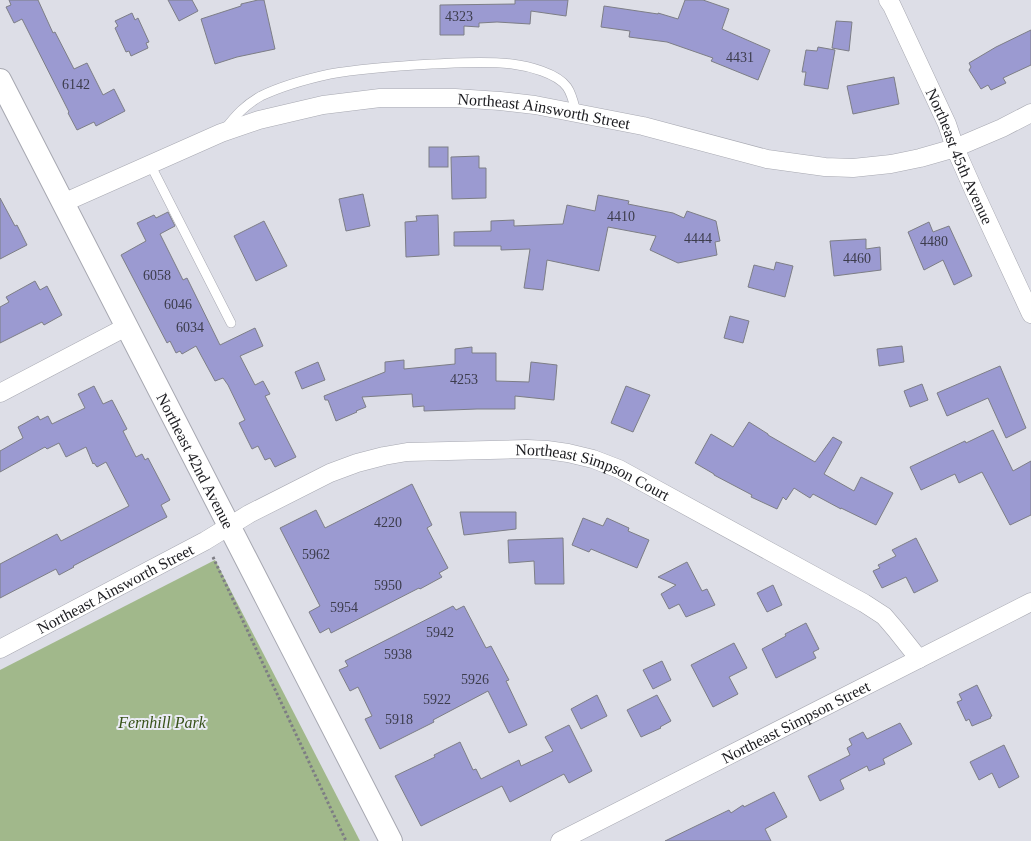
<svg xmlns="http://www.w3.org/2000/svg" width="1031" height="841" viewBox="0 0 1031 841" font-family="'Times New Roman',serif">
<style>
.green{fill:#a1b88b}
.building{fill:#9b9ad1;stroke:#7d7e86}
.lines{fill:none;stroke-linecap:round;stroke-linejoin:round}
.service-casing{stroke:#a7a8b1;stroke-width:10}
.minor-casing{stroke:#a7a8b1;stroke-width:19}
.tertiary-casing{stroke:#a7a8b1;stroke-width:24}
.path{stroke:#7d7d84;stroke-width:3;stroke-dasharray:2.5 2.5;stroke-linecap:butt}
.service{stroke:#fff;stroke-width:9}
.minor{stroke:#fff;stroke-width:18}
.tertiary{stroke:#fff;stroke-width:22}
.labels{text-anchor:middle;stroke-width:4;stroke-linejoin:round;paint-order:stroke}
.number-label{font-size:14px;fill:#3c3c4c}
.street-label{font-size:16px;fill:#1c1c20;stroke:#eaebf4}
.park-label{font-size:16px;font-style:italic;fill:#375118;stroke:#eaebf4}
</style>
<rect width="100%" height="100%" fill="#dddee7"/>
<polygon class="green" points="215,560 360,841 0,841 0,670"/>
<g class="building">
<polygon points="9,0 38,0 53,33 55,32 74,69 87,63 103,95 114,89 125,111 96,126 94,122 77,130 68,113 69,112 22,19 14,23 6,7 11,5"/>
<polygon points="168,0 192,0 198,11 179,21"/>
<polygon points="258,0 264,0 275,49 237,57 215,64 201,19 241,6 241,4"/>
<polygon points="515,0 568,0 566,16 531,11 530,24 497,22 479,23 479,27 464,26 464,35 440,35 440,5 515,4"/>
<polygon points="685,0 703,0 729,9 722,29 770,50 758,80 711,61 713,58 667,42 629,37 630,31 601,27 604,6 658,14 658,13 678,19"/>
<polygon points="132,13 135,20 138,18 149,42 146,43 148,48 131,56 129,51 126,52 115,28 118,26 115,21"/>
<polygon points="836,21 852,22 849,51 832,48"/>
<polygon points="1031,30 1031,65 1003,78 1006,83 991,90 988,85 981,89 969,70 971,67 969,63 996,47"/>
<polygon points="818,47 835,50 828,89 804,85 806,72 802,72 806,50 817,51"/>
<polygon points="894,77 899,104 853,114 847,86"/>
<rect x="429" y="147" width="19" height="20"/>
<polygon points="479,156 479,168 486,168 486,198 452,199 451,157"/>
<polygon points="363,194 370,226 346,231 339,199"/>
<polygon points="598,195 629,201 628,204 673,213 684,218 687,211 716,221 720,241 715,242 717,255 678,263 650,250 656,236 608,227 599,271 547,260 543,290 524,288 530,249 501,250 501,246 454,246 454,232 491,231 491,221 514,220 514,226 563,224 567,205 595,211"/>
<polygon points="0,198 15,226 17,225 27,245 0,259"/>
<polygon points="168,212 175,226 160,234 183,280 187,278 220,345 255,328 263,346 240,356 255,385 263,381 270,394 265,396 296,457 275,467 270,458 265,460 258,446 252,449 239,423 245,420 228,385 223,378 215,381 196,346 182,354 180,351 176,353 170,341 167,343 121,255 146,241 137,223 154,215 156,218"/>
<polygon points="438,215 439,255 406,257 405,222 417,221 416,216"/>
<polygon points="264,221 287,266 256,281 234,236"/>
<polygon points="929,222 933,232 949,226 972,276 954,285 943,260 924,270 908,232"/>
<polygon points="866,239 866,249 880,247 881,270 834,276 830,241"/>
<polygon points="776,262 793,266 785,297 748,287 754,265 774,270"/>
<polygon points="35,281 40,290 47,286 62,315 44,325 42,322 0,343 0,307 9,302 6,297"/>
<polygon points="730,316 749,321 743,343 724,338"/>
<polygon points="902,346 904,362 879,366 877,349"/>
<polygon points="472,347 472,353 496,353 496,381 529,382 531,362 557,365 554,400 515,396 515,409 477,409 424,411 424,406 413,407 412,394 362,397 366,407 356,411 357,412 336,421 328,400 325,400 324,396 385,372 385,362 404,360 404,369 455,364 455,349"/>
<polygon points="318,362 325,380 302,389 295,372"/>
<polygon points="1000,366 1026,428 1006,438 988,398 947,416 937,393"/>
<polygon points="922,384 928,400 910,407 904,391"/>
<polygon points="94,386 103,404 112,400 127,429 123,431 136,457 142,454 145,460 148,458 170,500 161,505 167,517 73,566 74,567 59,575 56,569 0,598 0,564 57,534 61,541 129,506 106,462 97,467 94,463 93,464 86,447 66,457 59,443 47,449 45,447 0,472 0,451 23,438 18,427 38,416 40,420 48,416 52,424 85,408 78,394"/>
<polygon points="626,386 650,395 633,432 611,423"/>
<polygon points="749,422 768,434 768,435 815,462 833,437 842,442 824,474 854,491 861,477 893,493 876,525 841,508 841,509 813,494 810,498 794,488 786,500 783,497 777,509 751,497 752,495 714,475 714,474 695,463 711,434 733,447"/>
<polygon points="993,430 1013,471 1031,461 1031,515 1010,525 982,472 959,483 955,474 921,490 910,467 965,441 966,443"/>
<polygon points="412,484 432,525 427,528 448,568 439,573 442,577 420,589 419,588 331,633 329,628 320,633 309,612 320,606 280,528 316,510 325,528"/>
<polygon points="460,512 516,512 516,529 464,535"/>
<polygon points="583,518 603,526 607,518 629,528 628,531 649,540 637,568 591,549 589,552 572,545"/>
<polygon points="563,538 564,584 535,584 534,561 509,563 508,540"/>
<polygon points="916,538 938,581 914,593 906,577 882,588 873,571 880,568 878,565 896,556 892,550"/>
<polygon points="687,562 702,591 707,589 715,605 686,617 679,604 669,609 661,594 676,585 658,577"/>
<polygon points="773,585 782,605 767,612 757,593"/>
<polygon points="453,606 456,610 464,606 486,648 491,646 509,680 506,681 527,725 509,733 488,691 433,720 434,722 380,749 365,719 372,716 358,687 350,691 339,670 348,666 345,661"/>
<polygon points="806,623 819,649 813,652 816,658 776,678 762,649 786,636 785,634"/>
<polygon points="734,643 747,668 729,677 738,694 713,707 691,665"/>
<polygon points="662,661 671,680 653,689 643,670"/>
<polygon points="977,685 992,716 990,717 991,718 972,726 969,719 966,721 957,702 962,700 959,694"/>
<polygon points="597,695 607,716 581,729 571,709"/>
<polygon points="657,695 671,721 660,727 661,728 641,737 627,710"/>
<polygon points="900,723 912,744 883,759 885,764 869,771 867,766 840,780 844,789 820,801 808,776 850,755 847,748 852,745 849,739 863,732 867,739"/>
<polygon points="569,725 592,771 569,783 564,774 510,802 502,786 421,826 395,776 435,757 434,755 460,742 473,770 476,769 481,779 519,760 521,766 553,751 545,737"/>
<polygon points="1004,745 1019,777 999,788 992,773 979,780 970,762"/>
<polygon points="774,792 787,817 765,829 771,841 665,841 729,810 731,813 743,805 744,807"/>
</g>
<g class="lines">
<g class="service-casing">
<g id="service">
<path d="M225 129C236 115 245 105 261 96 282 86 307 79 330 74 364 68 398 66 432 64 458 63 486 61 512 64 528 66 557 73 567 87 572 94 574 104 576 112"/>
<polyline points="150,164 231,323"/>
</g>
</g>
<g class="minor-casing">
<g id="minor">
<path id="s1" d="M888 0 892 6 947 124 955 148 974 191 1031 314"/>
<path id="s2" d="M63 203 221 133 259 120 323 105 380 98H455L500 101 535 105 643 126 767 159 825 167 853 168 891 164 920 158 955 148 1002 128 1031 113"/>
<polyline points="0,393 126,327"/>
<path id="s3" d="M0 649 205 541 249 514 330 473 357 463 384 456 407 452 527 449 547 450 568 453 593 459 619 469 864 603 884 616 896 630 919 659"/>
<path id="s4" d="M560 841 1031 602"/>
</g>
</g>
<g class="tertiary-casing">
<g id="tertiary">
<path id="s5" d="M0 80 391 841"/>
</g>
</g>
<polyline class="path" points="213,557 346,841"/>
<use href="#service" class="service"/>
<use href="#minor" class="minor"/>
<use href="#tertiary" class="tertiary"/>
</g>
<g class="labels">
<g class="number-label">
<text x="459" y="21">4323</text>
<text x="740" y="62">4431</text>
<text x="76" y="89">6142</text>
<text x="621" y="221">4410</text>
<text x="698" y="243">4444</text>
<text x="934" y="246">4480</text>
<text x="857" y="263">4460</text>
<text x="157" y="280">6058</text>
<text x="178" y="309">6046</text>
<text x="190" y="332">6034</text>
<text x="464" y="384">4253</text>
<text x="388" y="527">4220</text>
<text x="316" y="559">5962</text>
<text x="388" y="590">5950</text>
<text x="344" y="612">5954</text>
<text x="440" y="637">5942</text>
<text x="398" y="659">5938</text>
<text x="475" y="684">5926</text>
<text x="437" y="704">5922</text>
<text x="399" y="724">5918</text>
</g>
<g class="street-label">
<text dy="6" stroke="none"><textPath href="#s2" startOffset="501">Northeast Ainsworth Street</textPath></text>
<text dy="6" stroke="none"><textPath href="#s1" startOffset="172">Northeast 45th Avenue</textPath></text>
<text dy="6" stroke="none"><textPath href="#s5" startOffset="428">Northeast 42nd Avenue</textPath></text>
<text dy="6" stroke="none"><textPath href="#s3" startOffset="644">Northeast Simpson Court</textPath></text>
<text dy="6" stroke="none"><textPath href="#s3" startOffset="130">Northeast Ainsworth Street</textPath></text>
<text dy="6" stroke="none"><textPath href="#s4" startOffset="264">Northeast Simpson Street</textPath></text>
</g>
<g class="park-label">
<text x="162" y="728">Fernhill Park</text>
</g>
</g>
</svg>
